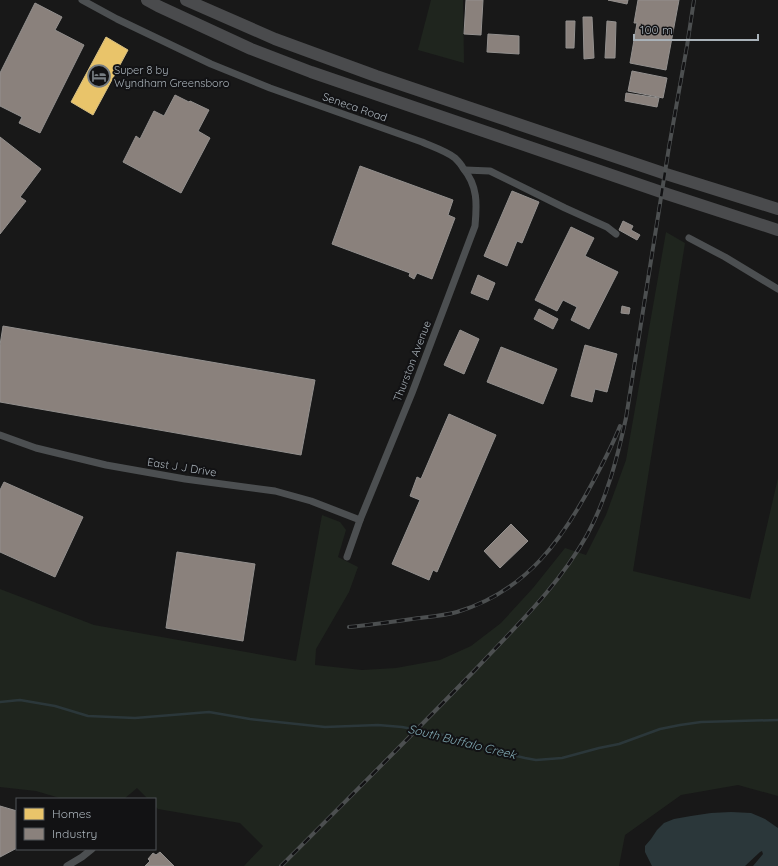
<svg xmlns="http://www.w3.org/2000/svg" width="778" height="866" viewBox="0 0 778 866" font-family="Quicksand,sans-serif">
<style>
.green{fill:#1f251e}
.water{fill:#2b373a}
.homes{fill:#e9c46a;stroke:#d6bf82}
.industry{fill:#8a817c;stroke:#93908e}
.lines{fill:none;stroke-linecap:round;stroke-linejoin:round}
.stream{stroke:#2b373a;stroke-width:2.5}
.minor{stroke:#4c4f51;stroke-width:7}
.motorway{stroke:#4a4b4d;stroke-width:12}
.rail-casing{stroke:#4c4f50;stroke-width:4}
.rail{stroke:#121214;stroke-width:2.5;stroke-dasharray:8;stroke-linecap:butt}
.labels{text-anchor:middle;stroke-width:4;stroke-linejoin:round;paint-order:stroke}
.poi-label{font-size:11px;fill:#a9b2b9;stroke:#121214;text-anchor:start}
.street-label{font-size:11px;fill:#a9b2b9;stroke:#121214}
.water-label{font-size:12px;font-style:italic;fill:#81a9b3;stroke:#121214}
</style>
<rect width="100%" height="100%" fill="#181818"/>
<g class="green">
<polygon points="431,0 463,0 464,63 418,50"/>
<polygon points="666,232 685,243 633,571 750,599 778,478 778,796 738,785 681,795 625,835 619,866 244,866 263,846 240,823 158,809 155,806 155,799 148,799 137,788 124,799 63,799 36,791 0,787 0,589 94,625 296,661 322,515 340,522 346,530 338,557 358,567 349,592 316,649 315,665 362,670 396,668 440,660 471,646 501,623 533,588 565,548 586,555 606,515 626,460"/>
</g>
<polygon class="water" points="731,812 751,813 765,819 778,828 778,866 753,866 763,854 762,851 760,852 745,866 652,866 645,852 645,846 651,839 657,830 664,823 674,819 691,816 711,813"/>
<polygon class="homes" points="106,37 128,50 93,115 71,102"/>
<g class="industry">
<polygon points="466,0 483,0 481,35 464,34"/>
<polygon points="608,0 628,0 627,4"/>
<polygon points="638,0 679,0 666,70 630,63 637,23 634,23"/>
<polygon points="35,3 62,17 55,30 84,45 40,133 19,123 22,117 0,106 0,73"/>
<polygon points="583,17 592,17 594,58 584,59"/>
<polygon points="566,21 575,21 574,48 566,48"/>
<polygon points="607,21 616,22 615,58 605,58"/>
<polygon points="488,34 519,36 519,54 487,52"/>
<polygon points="632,71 667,78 663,98 628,91"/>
<polygon points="626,93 659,98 657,107 625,101"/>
<polygon points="175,95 189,102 190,101 209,110 198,131 210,138 181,193 123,162 136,136 140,139 154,111 164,116"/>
<polygon points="0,137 41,169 20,197 26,201 0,234"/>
<polygon points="360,166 453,200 448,215 455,218 432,279 417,273 414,279 409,276 410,273 332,244"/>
<polygon points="512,191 539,202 522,243 517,241 507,266 484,256"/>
<polygon points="623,221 633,226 631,230 640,235 637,240 619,230"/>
<polygon points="571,227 594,238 585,256 618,272 589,329 571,320 577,307 563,300 557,311 535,300"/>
<polygon points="478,275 495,283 488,300 471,293"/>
<polygon points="622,306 630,308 629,314 621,313"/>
<polygon points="539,309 558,319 553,329 534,319"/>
<polygon points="3,326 315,380 301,455 0,402 0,345"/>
<polygon points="460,330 479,339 464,374 444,365"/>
<polygon points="585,345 617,354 607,392 595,389 592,402 571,396"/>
<polygon points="501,347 557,369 543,404 487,382"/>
<polygon points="449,414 496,435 437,572 433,570 429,580 392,564 420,500 410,496 417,477 421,479"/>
<polygon points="4,482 83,517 55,577 0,552 0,490"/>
<polygon points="511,524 528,541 500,568 484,551"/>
<polygon points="177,552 255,564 243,641 166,628"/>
<polygon points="0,806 17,811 17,848 0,857"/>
<polygon points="160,852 174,866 145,866 150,861 148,859 153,853 156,855"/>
</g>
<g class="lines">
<polyline class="stream" points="0,702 20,700 55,706 88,716 135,718 209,712 250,719 325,727 378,725 402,727 454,737 470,745 525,758 536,760 562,758 599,748 619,744 660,729 680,725 701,722 778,720"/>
<g class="minor">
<path d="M82 0 117 19 211 64 270 88 422 142C433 147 446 151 455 158 458 161 461 164 463 168 478 186 477 204 475 226L412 393 360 520 347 557"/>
<polyline points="465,170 490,171 565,208 607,227 616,234"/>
<polyline points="689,238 725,257 778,289"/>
<polyline points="0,435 36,448 106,465 185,479 275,491 311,501 360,520"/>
<polyline points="67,866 82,857 92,849"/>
</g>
<g class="motorway">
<polyline points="147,0 158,6 251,49 311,72 664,193 778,230"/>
<polyline points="186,0 275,39 376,76 666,174 778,209"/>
</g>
<g class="rail-casing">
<g id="rail">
<path d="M349 627C370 625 391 622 412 619 427 617 443 616 457 612 527 591 563 539 595 478 604 461 613 444 620 426"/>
<path d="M281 866C346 801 411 736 475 670 515 627 558 587 587 535 607 498 617 459 626 418L669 147 687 46 694 0"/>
</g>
</g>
<use href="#rail" class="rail"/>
</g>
<defs>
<g id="hotel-ring" transform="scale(1.15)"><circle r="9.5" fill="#121214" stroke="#767c81" stroke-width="1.5"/><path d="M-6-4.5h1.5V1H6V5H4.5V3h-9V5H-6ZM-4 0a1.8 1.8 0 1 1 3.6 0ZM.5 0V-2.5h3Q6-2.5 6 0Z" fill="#767c81"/></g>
</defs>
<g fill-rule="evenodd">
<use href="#hotel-ring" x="99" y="76"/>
</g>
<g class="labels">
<g class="poi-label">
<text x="114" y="74">Super 8 by<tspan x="114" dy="13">Wyndham Greensboro</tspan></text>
</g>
<g class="street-label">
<text transform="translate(355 107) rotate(19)" y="4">Seneca Road</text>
<text transform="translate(412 361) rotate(-69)" y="4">Thurston Avenue</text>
<text transform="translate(182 467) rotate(9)" y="4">East J J Drive</text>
</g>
<g class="water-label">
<text transform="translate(462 742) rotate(14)" y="4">South Buffalo Creek</text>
</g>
</g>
<rect x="16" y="798" width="140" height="52" fill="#121214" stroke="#4e5256"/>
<rect x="24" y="808" width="20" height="12" fill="#e9c46a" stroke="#4e5256"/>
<text x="52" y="818" font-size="12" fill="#a9b2b9">Homes</text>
<rect x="24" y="828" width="20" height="12" fill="#8a817c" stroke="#4e5256"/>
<text x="52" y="838" font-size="12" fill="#a9b2b9">Industry</text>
<path d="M634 34v6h124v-6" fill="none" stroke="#a9b2b9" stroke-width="2"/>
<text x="640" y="34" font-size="12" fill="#a9b2b9" stroke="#121214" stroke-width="3" paint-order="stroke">100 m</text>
</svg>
